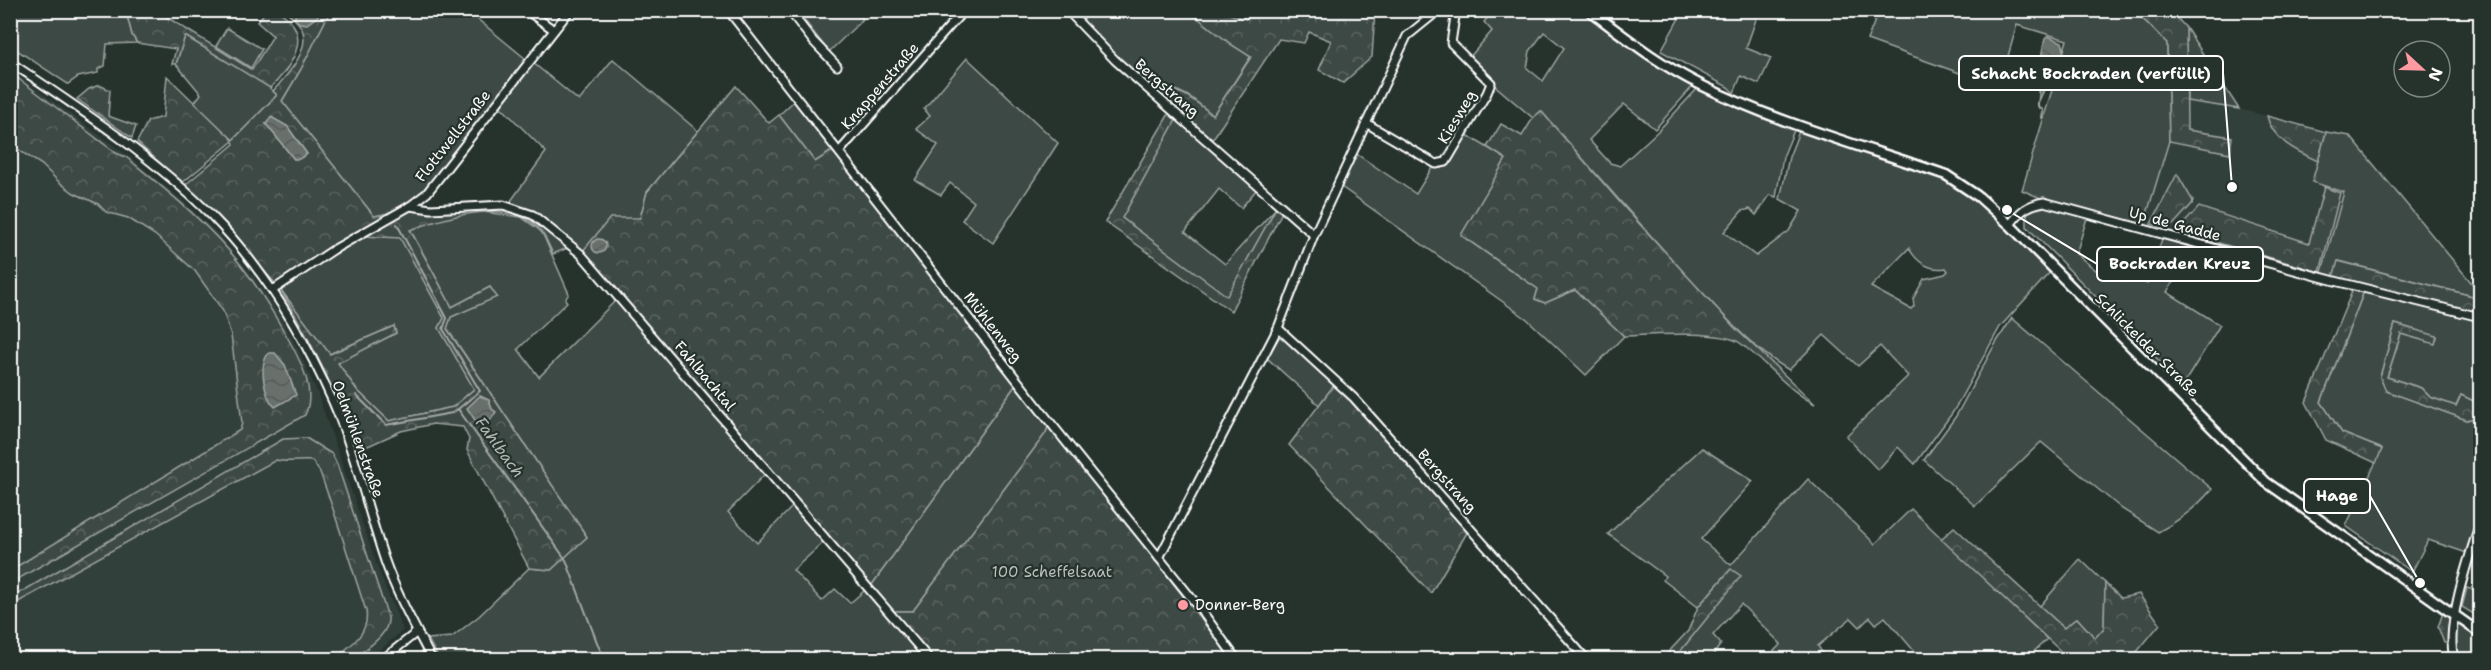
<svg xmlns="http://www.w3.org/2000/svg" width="2491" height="670" viewBox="0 0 2491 670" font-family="'Shantell Sans',sans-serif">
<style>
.built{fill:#333f3a;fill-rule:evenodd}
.grass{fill:#3e4944;stroke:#9ea4a2;stroke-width:1.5;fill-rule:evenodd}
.forest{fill:url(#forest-crowns);stroke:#9ea4a2;stroke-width:1.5;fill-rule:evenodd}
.water{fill:url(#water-waves);stroke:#a4a9a7;stroke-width:1.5}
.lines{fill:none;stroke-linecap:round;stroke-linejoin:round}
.stream{stroke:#a4a9a7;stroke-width:2}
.minor-casing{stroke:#fff;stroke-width:11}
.major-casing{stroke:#fff;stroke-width:13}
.minor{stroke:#26332d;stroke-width:7}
.major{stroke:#26332d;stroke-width:8}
.poi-dot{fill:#ff9aa2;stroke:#26332d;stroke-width:2}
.labels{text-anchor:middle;stroke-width:4.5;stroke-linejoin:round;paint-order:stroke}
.street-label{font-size:15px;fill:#fff;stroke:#26332d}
.park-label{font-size:15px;fill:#bbbfbe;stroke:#26332d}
.poi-label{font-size:15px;fill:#fff;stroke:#26332d;text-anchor:start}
.water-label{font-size:16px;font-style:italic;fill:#b3b8b6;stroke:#26332d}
.leader{fill:none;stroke:#fff;stroke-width:2}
.callout-dot{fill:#fff;stroke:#26332d;stroke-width:2}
.callout{fill:#26332d;stroke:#fff;stroke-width:2}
.callout-label{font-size:16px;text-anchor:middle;font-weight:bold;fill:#fff}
</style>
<defs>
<pattern id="forest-crowns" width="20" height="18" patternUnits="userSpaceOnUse" patternTransform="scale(1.5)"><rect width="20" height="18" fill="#3e4944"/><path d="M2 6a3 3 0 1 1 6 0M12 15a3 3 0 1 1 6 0" fill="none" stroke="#5b6460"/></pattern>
<pattern id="water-waves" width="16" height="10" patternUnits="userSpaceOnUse" patternTransform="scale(1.5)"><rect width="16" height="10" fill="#67706c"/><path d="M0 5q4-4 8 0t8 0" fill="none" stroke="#575a59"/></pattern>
</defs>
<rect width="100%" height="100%" fill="#26332d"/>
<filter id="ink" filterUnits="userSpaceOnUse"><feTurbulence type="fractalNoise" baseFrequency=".0167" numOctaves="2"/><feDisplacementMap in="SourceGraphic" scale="12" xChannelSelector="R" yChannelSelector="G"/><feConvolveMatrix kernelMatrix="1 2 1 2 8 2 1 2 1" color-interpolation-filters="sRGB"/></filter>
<g filter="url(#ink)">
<g class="built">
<polygon points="10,70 131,158 183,201 220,236 254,277 278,312 298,349 316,389 380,574 403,630 370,659 11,659"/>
<path d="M2187 101 2238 109 2267 116 2268 120 2283 141 2318 161 2313 182 2344 191 2321 275 2230 248 2143 227 2169 141 2230 153 2232 137 2187 130ZM2177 175 2193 200 2187 210ZM2340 193 2319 272 2177 231 2199 207 2309 243Z"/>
</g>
<g class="grass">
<polygon points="10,11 126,11 132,35 137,43 107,44 105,66 98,69 98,73 78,77 68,84 11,46"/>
<path d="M330 11H471L470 13 526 59 430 184C415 200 396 213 374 216L282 101 301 69Z"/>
<polygon points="855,11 863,19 829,52 801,16 806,11"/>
<polygon points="1090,11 1189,11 1232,45 1251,56 1213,115 1190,97 1176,90 1153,88 1117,58 1082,22"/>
<path d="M1493 11H1581L1641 54 1694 85 1655 129 1624 104 1589 140 1610 163 1620 166 1658 131 1698 88 1795 128 1783 157 1776 197 1770 195 1756 215 1750 209 1742 211 1724 232 1756 256 1789 231 1801 211 1780 199 1789 157 1800 129 1945 178 1979 200 2051 271 2000 327 1953 412 1915 464 1898 447 1878 470 1846 436 1908 376 1880 346 1858 366 1824 335 1789 370C1749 347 1720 311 1688 277 1638 222 1590 167 1541 111L1533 118 1493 84 1469 58 1492 31 1484 22ZM1544 32 1564 48 1543 81 1527 68 1530 51ZM1909 248C1916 262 1930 271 1946 268L1948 271 1945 274 1924 279 1913 299 1914 306 1911 309 1871 287Z"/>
<polygon points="1683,11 1759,11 1746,48 1771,58 1759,84 1741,76 1734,93 1728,87 1661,51"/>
<polygon points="1879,11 2135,11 2167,43 2169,141 2143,227 2045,200 2022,190 2067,40 2017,25 1999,87 1867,40"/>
<polygon points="227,28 262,49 251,68 216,46"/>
<polygon points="2186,28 2239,109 2187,101"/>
<polygon points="185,36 267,85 277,95 233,140 194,103 201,94 176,64"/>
<polygon points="967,58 1058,143 993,243 962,220 974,202 950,183 941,195 915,180 938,145 916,129 930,116 924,109"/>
<polygon points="613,59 698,131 647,192 640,218 582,252 508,205 546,152 498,104 532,62 579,101"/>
<polygon points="796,99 835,149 815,162 779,115"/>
<polygon points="1177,118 1257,189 1241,208 1219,189 1185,232 1225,264 1276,208 1227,297 1122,218"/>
<polygon points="2326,132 2350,136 2480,293 2480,298 2339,261 2333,277 2321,275 2344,192 2312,182"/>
<polygon points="1467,135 1506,159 1462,236 1538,289 1535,299 1545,303 1575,290 1624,336 1586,375 1527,319 1340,186 1355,153 1416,194 1433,166 1437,168 1448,165"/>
<polygon points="2044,204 2087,218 2076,254 2096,270 2126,282 2136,278 2147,284 2162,239 2194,248 2167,292 2220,325 2183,385 2027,227 2027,211"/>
<polygon points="476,211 521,217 542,232 569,294 565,299 567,302 518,349 539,377 617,299 747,451 764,475 728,512 757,543 792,507 824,542 793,570 822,601 835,589 850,603 865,590 926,659 439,659 428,639 452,637 479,616 529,568 551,570 587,537 447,328 451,317 496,297 490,287 452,307 410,229 445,217"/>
<polygon points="362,236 400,237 444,318 439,328 474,389 453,407 389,421 357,390 337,362 396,333 394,326 329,354 280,289 332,252"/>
<polygon points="2364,291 2480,319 2480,404 2461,395 2457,407 2430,397 2421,388 2387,377 2401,334 2435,343 2437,337 2395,324 2380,377 2386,391 2467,420 2480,416 2480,514 2467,553 2428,540 2412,572 2346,526 2382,449 2342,433 2321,402"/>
<path d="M2012 318 2212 489C2197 507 2179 521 2158 532L2122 509 2041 442 1975 506 1924 460 1956 416 1994 346Z"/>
<polygon points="1281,334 1334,385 1319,405 1267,358"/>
<polygon points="1017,383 1049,424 1046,433 913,611 892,611 871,586"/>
<polygon points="1702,448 1753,481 1701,539 1731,565 1808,479 1875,544 1911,509 2047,639 2026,659 1921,659 1885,617 1876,624 1870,617 1860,627 1851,618 1818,646 1826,659 1766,659 1781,644 1741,604 1713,635 1721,644 1710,659 1674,659 1740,576 1730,570 1698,607 1663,580 1665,576 1608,534"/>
<polygon points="2080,559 2105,583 2104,628 2095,638 2077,618 2064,628 2040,606"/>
<polygon points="2467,588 2480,592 2480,618 2462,607"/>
</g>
<g class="forest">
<path d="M126 11H157L252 70 273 36 257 22 266 11C278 10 283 12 291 22 309 43 287 72 270 88L185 36 176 64H172L176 49 137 43 132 35Z"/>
<path d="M286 11 318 16 320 11H330L301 69 282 101 374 216 390 214 277 285 185 185 234 144 233 141 182 183 137 142 148 121 163 117 167 76 233 140 277 95 273 91C286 76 311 51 302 29 299 22 291 16 286 11ZM266 124 287 126 307 154 294 159Z"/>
<path d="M1189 11H1219L1246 19 1251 11H1375L1372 57 1343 83 1319 70 1331 41 1309 32 1304 43 1279 39 1212 140 1153 88C1185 90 1189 97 1213 115L1251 57 1232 45Z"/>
<polygon points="2135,11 2171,11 2186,28 2187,130 2232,137 2230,153 2169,141 2167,43"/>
<path d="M11 73 116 153 126 157C166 190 208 223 240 264 259 288 275 315 290 342 302 364 316 391 305 415L11 583V570L240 430 242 423 231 335 223 311 195 271 155 235 128 218 106 212 98 204 74 193 59 182 42 165 11 145Z"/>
<polygon points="99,85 110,90 108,116 136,126 132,138 77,99 89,89"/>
<polygon points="736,86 769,123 779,115 815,162 835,149 1017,383 871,586 582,252 610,218 640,218 647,192"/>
<path d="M1541 111 1624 207 1734 327 1815 404C1786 389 1766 362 1740 343 1723 330 1648 335 1624 336L1575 290 1545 303 1535 299 1538 289 1461 235 1506 159 1487 147 1501 124 1522 136 1533 118Z"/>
<polygon points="1170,112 1177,118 1122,218 1227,296 1276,208 1282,212 1231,311 1105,222"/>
<path d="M2267 116 2326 132 2318 161C2298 152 2272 140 2267 116Z"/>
<polygon points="2177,174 2193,201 2192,204 2173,225 2166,228 2151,224"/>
<polygon points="2324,187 2340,193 2320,272 2177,231 2199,207 2309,243"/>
<path d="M503 207 530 216 570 247 553 254C549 247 547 239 542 233 515 195 445 217 410 230L452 307 490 287 497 297 451 317 447 329 587 537 551 570 529 568 467 450 469 439 463 427 433 424 401 431 357 451C336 392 313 343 280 289L330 354 394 326 396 333 338 363 357 390 389 421 453 407 474 389 439 328 444 318 400 238 362 236 410 208Z"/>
<polygon points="2338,261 2480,298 2480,315 2333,277"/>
<polygon points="2353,289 2364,291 2321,402 2342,433 2382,449 2376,463 2326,440 2306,402"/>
<polygon points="2395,324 2437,336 2435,344 2401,334 2387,377 2421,388 2430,397 2456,406 2461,395 2480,404 2480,416 2467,420 2386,391 2380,377"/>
<polygon points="1334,385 1353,402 1468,531 1431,593 1289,445"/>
<polygon points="1049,424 1232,659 933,659 892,611 913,611 1046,433"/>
<path d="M306 438 332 454 337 464 388 617C390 635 365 649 353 659H333C349 647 370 634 366 611L333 509 320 472 312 461C299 460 288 463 276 460L11 606V598L283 439Z"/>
<polygon points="1954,527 2064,628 2077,618 2095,638 2104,628 2105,583 2121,598 2139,594 2160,624 2136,653 2140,659 2069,659 1941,539"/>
<polygon points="1731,569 1741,576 1674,659 1662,659 1688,631 1698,607"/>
<polygon points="2443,613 2480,637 2480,659 2459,659 2449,643 2444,643 2438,627"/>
</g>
<g class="water">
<polygon points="295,11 295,10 320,11 318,16 307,24 300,23 295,19"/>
<path d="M2048 36 2062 42 2064 49 2052 85 2045 88 2038 103 2039 94 2035 83C2040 70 2041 54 2045 39Z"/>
<polygon points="271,117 287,126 307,154 299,159 294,159 266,124"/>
<circle cx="599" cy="246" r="7"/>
<path d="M269 353H275L285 365 296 395 275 407C264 397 258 364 269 353Z"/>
<polygon points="480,396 489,400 492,409 496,412 487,425 477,423 467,408"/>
</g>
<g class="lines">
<g class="stream">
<polyline points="2038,103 2038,107 2043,110 2042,118"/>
<polyline points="397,224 447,318 443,329 480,391 458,409 566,560 598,645 605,660"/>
<polyline points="356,395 386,425 452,413 458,409"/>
</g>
<g class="minor-casing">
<g id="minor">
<polyline points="526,10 554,30"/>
<polyline points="728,10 1042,412 1201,610 1237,660"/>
<polyline points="789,10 813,41 837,66"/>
<polyline points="1067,10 1115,60 1314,235"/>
<polyline points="1439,10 1407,36 1314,235 1278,328 1354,398 1587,660"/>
<path d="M10 62C80 109 152 156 212 216 264 269 303 334 333 402 355 453 367 508 385 561 397 595 415 627 432 660"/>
<polyline points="1366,123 1436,164 1446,162 1487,93 1491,83 1451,43 1456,10"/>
<polyline points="840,151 964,10"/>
<polyline points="410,206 431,209 503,205 533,215 581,254 930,660"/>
<path d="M2010 225C2020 211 2027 205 2044 202L2335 281 2480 317"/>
<polyline points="273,290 333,250 410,206 427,193 570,10"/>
<polyline points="1159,558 1278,328"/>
<polyline points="382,660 417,632"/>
<path d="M2455 660C2443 631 2470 554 2480 523"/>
</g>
</g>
<g class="major-casing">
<path id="major" d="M1589 10C1625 37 1661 66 1703 86 1780 124 1865 147 1946 175L1979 197 2010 225 2266 482 2480 633"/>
</g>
<use href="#minor" class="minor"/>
<use href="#major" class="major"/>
</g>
</g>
<circle class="poi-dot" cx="1183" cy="605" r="6"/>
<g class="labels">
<g class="street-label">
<text transform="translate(880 86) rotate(-49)" y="5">Knappenstraße</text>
<text transform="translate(1167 88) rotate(41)" y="5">Bergstrang</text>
<text transform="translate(1457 117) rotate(-59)" y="5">Kiesweg</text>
<text transform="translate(453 136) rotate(-52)" y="5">Flottwellstraße</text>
<text transform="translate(2175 224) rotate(15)" y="5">Up de Gadde</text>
<text transform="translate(993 327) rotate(52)" y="5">Mühlenweg</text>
<text transform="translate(2147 345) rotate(45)" y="5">Schlickelder Straße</text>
<text transform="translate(705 376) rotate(50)" y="5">Fahlbachtal</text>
<text transform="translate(358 439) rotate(70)" y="5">Oelmühlenstraße</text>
<text transform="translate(1447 481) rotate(48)" y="5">Bergstrang</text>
</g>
<g class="park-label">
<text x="1052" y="577">100 Scheffelsaat</text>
</g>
<g class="poi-label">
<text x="1195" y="610">Donner-Berg</text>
</g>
<g class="water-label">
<text transform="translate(500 447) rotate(54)" y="6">Fahlbach</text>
</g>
</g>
<path class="leader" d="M2232 187L2223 73M2007 210L2097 264M2420 583L2370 496"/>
<g class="callout-dot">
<circle cx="2232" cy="187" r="6"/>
<circle cx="2007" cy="210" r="6"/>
<circle cx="2420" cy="583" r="6"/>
</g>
<g class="callout">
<rect x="1959" y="56" width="264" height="34" rx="6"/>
<rect x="2097" y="247" width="166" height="34" rx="6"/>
<rect x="2304" y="479" width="66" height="34" rx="6"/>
</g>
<g class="callout-label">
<text x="2091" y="79">Schacht Bockraden (verfüllt)</text>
<text x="2180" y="269">Bockraden Kreuz</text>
<text x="2337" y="501">Hage</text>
</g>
<rect width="2491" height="670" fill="none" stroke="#26332d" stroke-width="36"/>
<rect x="18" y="18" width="2455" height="634" fill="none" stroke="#fff" stroke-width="2" filter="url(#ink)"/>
<g transform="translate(2422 69) rotate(112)"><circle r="28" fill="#26332d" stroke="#7d8581" stroke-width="1.5"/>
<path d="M0-4.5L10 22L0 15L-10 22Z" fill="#ff9aa2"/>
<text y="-9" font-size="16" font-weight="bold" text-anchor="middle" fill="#ffffff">N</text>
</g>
</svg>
